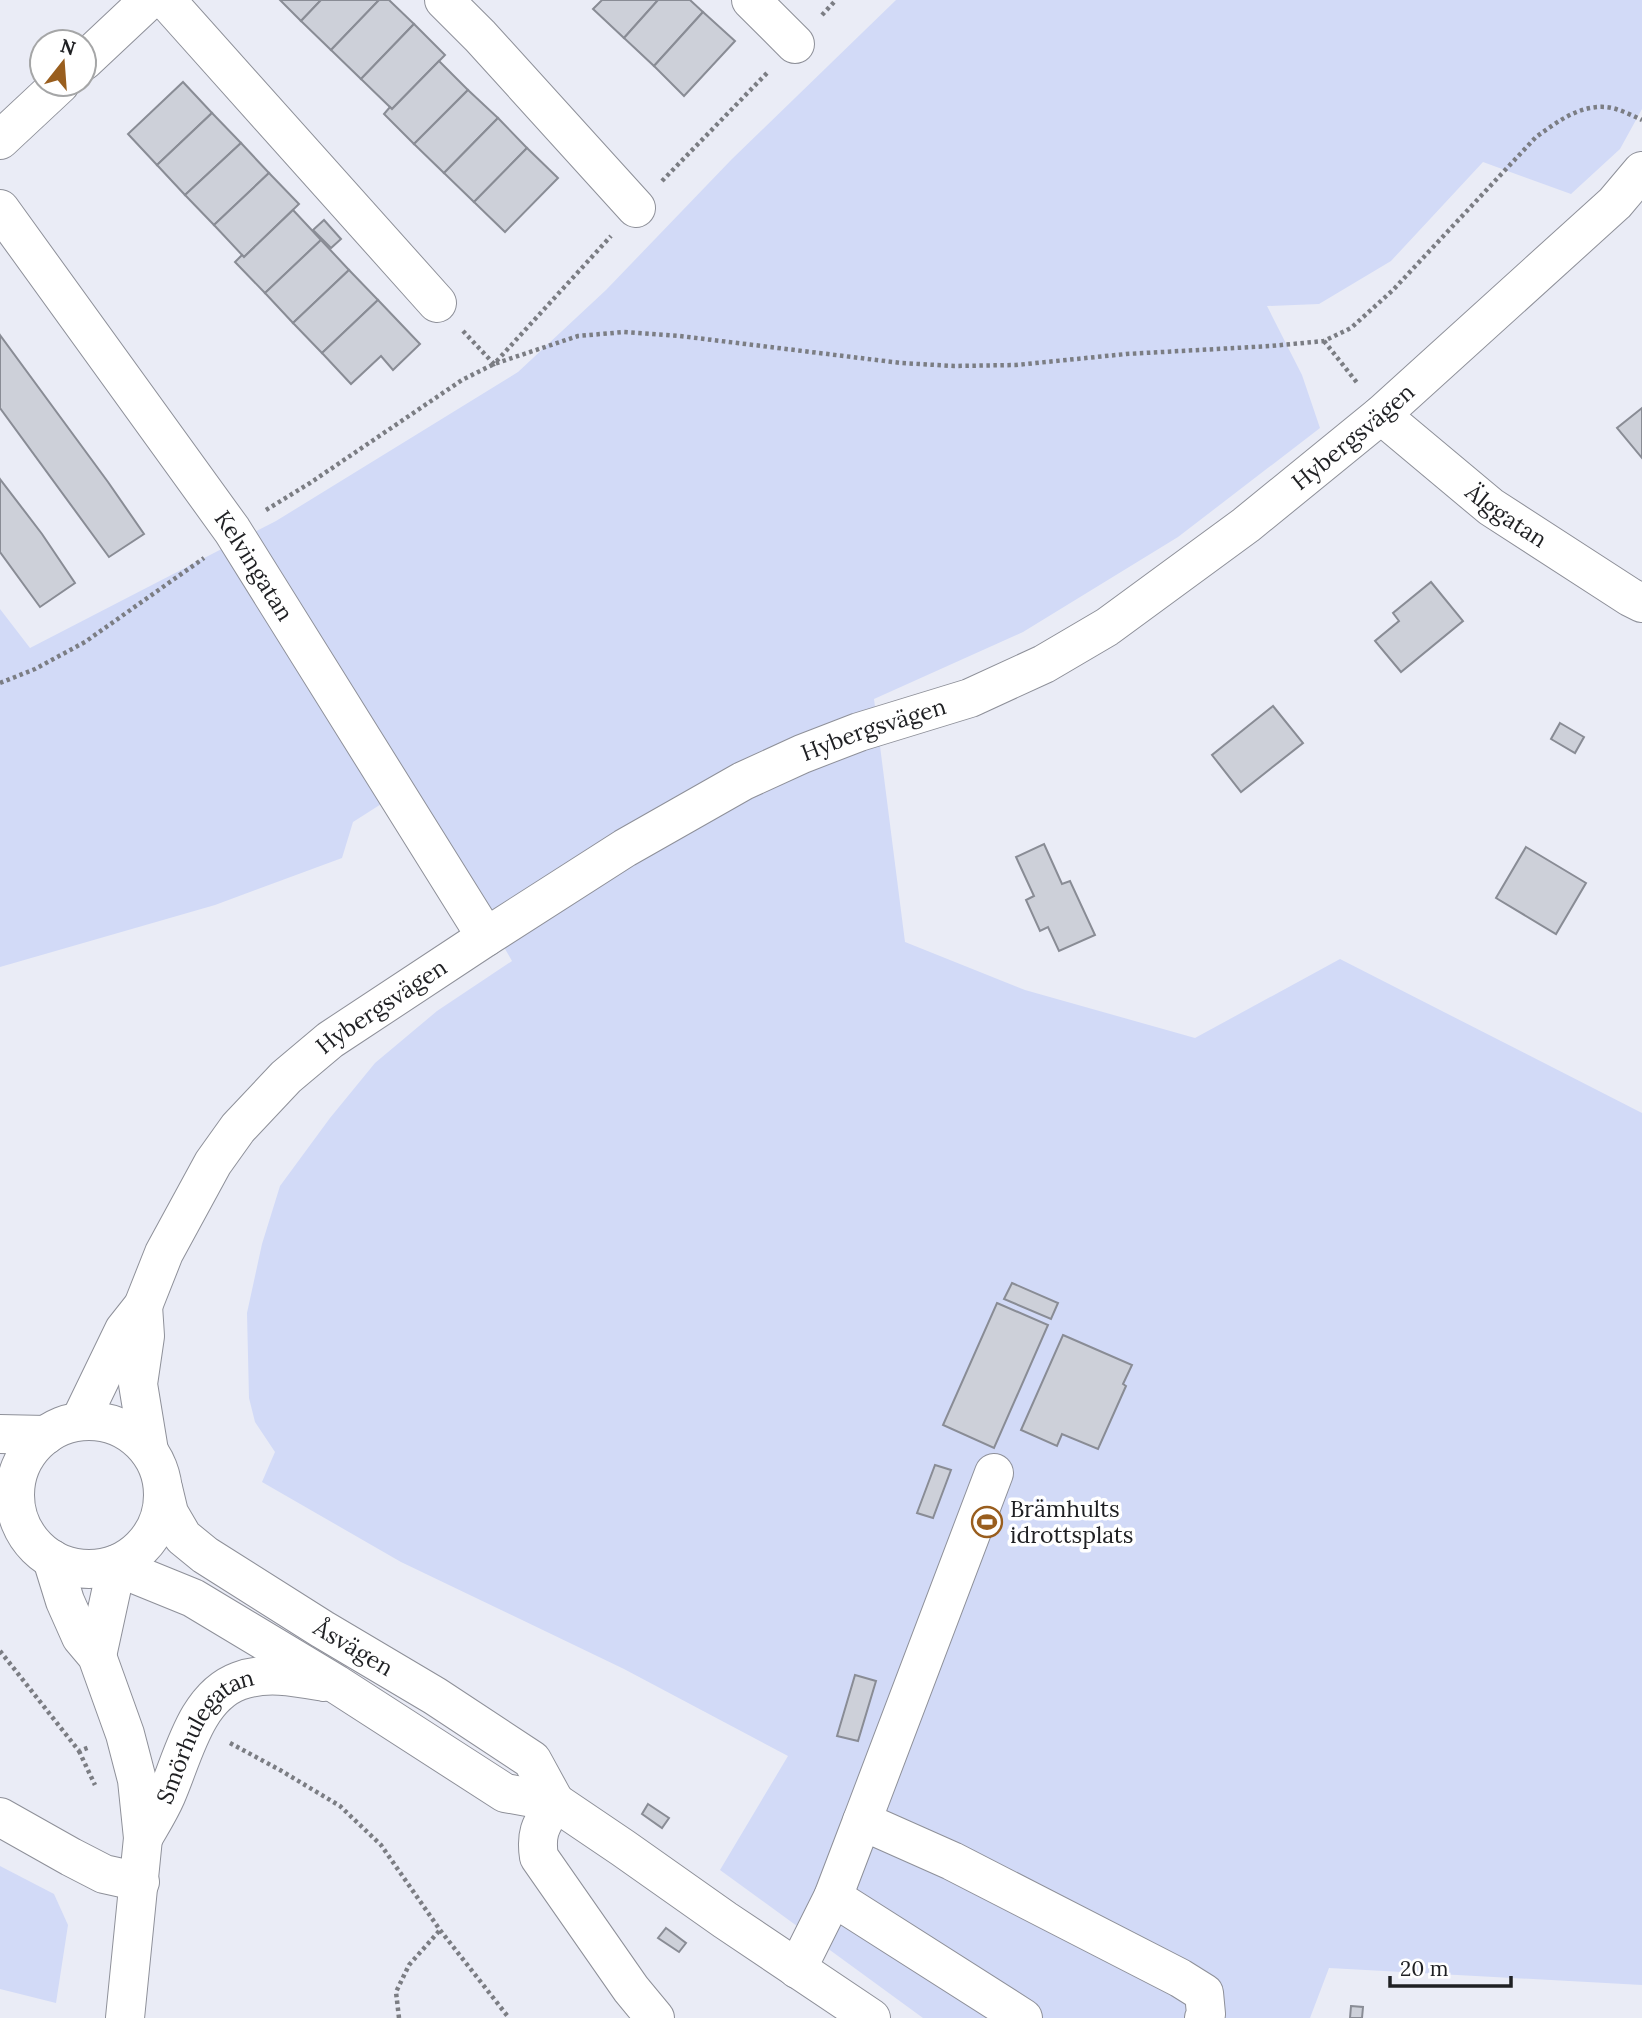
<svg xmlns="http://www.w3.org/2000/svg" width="1642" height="2018" viewBox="0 0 1642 2018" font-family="Lora,serif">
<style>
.green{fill:#d2daf7}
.building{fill:#cdd0d9;stroke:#898c95;stroke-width:2}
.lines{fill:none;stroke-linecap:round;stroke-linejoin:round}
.minor-casing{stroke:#8e9099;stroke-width:40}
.path{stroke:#7b7d83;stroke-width:4.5;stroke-dasharray:3.5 3.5;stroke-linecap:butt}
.minor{stroke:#fff;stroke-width:38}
.labels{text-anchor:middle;stroke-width:7;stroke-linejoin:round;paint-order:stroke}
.street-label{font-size:23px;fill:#1f2023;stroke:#fff}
.poi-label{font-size:23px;fill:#1f2023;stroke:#fff;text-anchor:start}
</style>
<rect width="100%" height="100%" fill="#eaecf6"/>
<g class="green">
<polygon points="896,0 1642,0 1642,109 1620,149 1571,194 1483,162 1391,261 1319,304 1267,306 1302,375 1320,428 1178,537 1023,632 874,699 905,942 1025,990 1195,1038 1340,959 1642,1113 1642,1985 1329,1968 1310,2018 923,2018 720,1870 788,1756 624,1669 401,1562 262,1482 275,1452 255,1422 249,1398 247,1313 262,1244 280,1186 330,1118 375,1063 437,1011 512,961 411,785 353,822 342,858 215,905 0,967 0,609 30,648 276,521 518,372 606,290 732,159"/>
<polygon points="0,1866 54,1894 68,1925 56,2003 0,1989"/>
</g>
<g class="building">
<polygon points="280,0 321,0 301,21"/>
<polygon points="321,0 379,0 331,50 301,21"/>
<polygon points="379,0 389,0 414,24 361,79 331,50"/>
<polygon points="602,0 658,0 624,38 593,9"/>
<polygon points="658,0 690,0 703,12 654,66 624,38"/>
<polygon points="703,12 735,41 684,96 654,66"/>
<polygon points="414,24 445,55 392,109 361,79"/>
<polygon points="439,61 468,90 414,144 384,114 390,107 392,109"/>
<polygon points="183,82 212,113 157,165 128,134"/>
<polygon points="468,90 498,118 444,173 414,144"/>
<polygon points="212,113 241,143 185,195 157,165"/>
<polygon points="498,118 527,148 474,202 444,173"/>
<polygon points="241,143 269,173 214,225 185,195"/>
<polygon points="527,148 558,178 505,232 474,202"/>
<polygon points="269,173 299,204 244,257 214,225"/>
<polygon points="293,210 321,240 265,293 235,262 242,255 244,257"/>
<polygon points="324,220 341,239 331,248 313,230"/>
<polygon points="321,240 349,270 293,323 265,293"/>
<polygon points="349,270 378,300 322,353 293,323"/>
<polygon points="378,300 420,344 393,370 381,356 351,384 322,353"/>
<polygon points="0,335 108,482 144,534 109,557 0,408"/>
<polygon points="1642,408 1642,458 1617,428"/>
<polygon points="0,479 42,534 75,583 40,607 0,552"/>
<polygon points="1431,582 1463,621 1401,672 1375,641 1399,621 1393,613"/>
<polygon points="1273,706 1303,743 1241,792 1212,755"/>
<polygon points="1560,723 1584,737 1575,753 1551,739"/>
<polygon points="1044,844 1062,884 1070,881 1095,935 1059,951 1048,927 1040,931 1026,900 1034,896 1016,857"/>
<polygon points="1526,847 1586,883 1556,934 1496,898"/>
<polygon points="1012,1283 1058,1303 1051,1319 1004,1299"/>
<polygon points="997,1303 1048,1325 994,1448 943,1425"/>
<polygon points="1063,1335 1132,1365 1123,1384 1126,1386 1098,1449 1062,1434 1057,1446 1021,1430"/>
<polygon points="935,1465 951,1470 933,1518 917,1513"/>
<polygon points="855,1675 876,1681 858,1741 837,1736"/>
<polygon points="648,1804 669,1818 662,1828 642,1814"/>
<polygon points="666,1928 686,1943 679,1952 658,1938"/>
<polygon points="1351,2006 1363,2007 1362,2018 1350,2018"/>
</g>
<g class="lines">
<g class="minor-casing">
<g id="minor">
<polyline points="166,0 437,303"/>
<polyline points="444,0 480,36 636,208"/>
<polyline points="751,0 795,44"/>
<polyline points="84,61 149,0"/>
<polyline points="0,140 60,84"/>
<path id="s1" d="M0 209 232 530 486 937"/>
<path id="s2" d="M1381 415 1491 507 1630 597 1642 603"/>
<polyline points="143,1306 145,1336 138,1384 149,1451"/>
<path id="s3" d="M80 1421 124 1330 143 1306 164 1253 213 1163 238 1128 286 1077 330 1040 486 937 625 848 743 781 802 754 859 732 970 698 1044 664 1107 627 1246 525 1381 415 1615 203 1642 171"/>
<circle cx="89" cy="1495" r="74"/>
<polyline points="0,1434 46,1435"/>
<path id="s4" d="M163 1488 169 1513 183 1537 205 1555 322 1629 435 1696 532 1760 555 1802"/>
<polyline points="52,1559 65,1601 81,1637 97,1656 125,1734 137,1780 143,1838 125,2018"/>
<polyline points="122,1562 134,1574 193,1598 336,1684 505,1793 555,1802 623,1848 725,1920 871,2018"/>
<polyline points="97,1656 117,1564"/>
<path d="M555 1802C542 1824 535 1831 539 1857L631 1989 655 2018"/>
<polyline points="0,1817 71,1857 104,1874 140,1882"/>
<polyline points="862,1821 994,1473"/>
<path id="s5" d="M143 1838C151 1824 160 1810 166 1796 183 1758 195 1697 239 1681 266 1671 296 1677 324 1682"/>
<polyline points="833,1897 1023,2018"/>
<polyline points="797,1969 833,1897 862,1821 952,1861 1180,1978 1204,1993 1206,2014 1204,2018"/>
</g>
</g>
<g class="path">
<polyline points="822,15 836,0"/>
<polyline points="662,181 768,72"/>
<polyline points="463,331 494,364 611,236"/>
<polyline points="1324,341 1358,384"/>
<path d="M266 510 310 483 462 380 494 364 578 336 624 332 680 336 901 363 954 366 1016 365 1126 354 1271 346 1324 341 1351 328 1393 290 1536 137C1557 122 1579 105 1606 107 1618 108 1631 115 1642 120"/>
<polyline points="0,683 35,669 85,642 204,558"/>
<polyline points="0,1651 79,1751 90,1747"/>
<polyline points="230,1743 280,1770 340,1806 381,1845 440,1930 509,2018"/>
<polyline points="79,1751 95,1785"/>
<polyline points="399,2018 396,1992 409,1965 440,1930"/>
</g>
<use href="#minor" class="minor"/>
</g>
<defs>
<g id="stadium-ring" transform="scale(1.575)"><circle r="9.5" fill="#fff" stroke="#995e1e" stroke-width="1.5"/><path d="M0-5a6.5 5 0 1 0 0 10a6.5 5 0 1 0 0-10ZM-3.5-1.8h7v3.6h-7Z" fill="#995e1e"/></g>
</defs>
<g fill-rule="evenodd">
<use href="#stadium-ring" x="987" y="1522"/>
</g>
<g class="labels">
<g class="street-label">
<text dy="8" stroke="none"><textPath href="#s3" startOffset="1657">Hybergsvägen</textPath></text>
<text dy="8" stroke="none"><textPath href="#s2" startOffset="161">Älggatan</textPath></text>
<text dy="8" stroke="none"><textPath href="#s1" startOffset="438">Kelvingatan</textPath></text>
<text dy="8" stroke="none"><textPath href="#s3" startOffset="1090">Hybergsvägen</textPath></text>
<text dy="8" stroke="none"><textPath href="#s3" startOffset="523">Hybergsvägen</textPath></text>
<text dy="8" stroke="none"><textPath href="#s4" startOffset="257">Åsvägen</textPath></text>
<text dy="8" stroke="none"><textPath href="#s5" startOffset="122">Smörhulegatan</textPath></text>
</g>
<g class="poi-label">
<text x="1010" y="1517">Brämhults<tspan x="1010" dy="26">idrottsplats</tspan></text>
</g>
</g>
<g transform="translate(63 63) rotate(17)"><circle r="33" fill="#ffffff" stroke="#a5a6a7" stroke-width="2"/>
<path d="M0-5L12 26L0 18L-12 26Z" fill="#995e1e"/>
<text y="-10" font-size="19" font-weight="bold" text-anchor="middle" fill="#1f2023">N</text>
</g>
<path d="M1390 1976v10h121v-10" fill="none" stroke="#1f2023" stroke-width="3.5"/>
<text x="1400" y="1976" font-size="21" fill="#1f2023" stroke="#ffffff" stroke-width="5" paint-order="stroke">20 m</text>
</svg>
